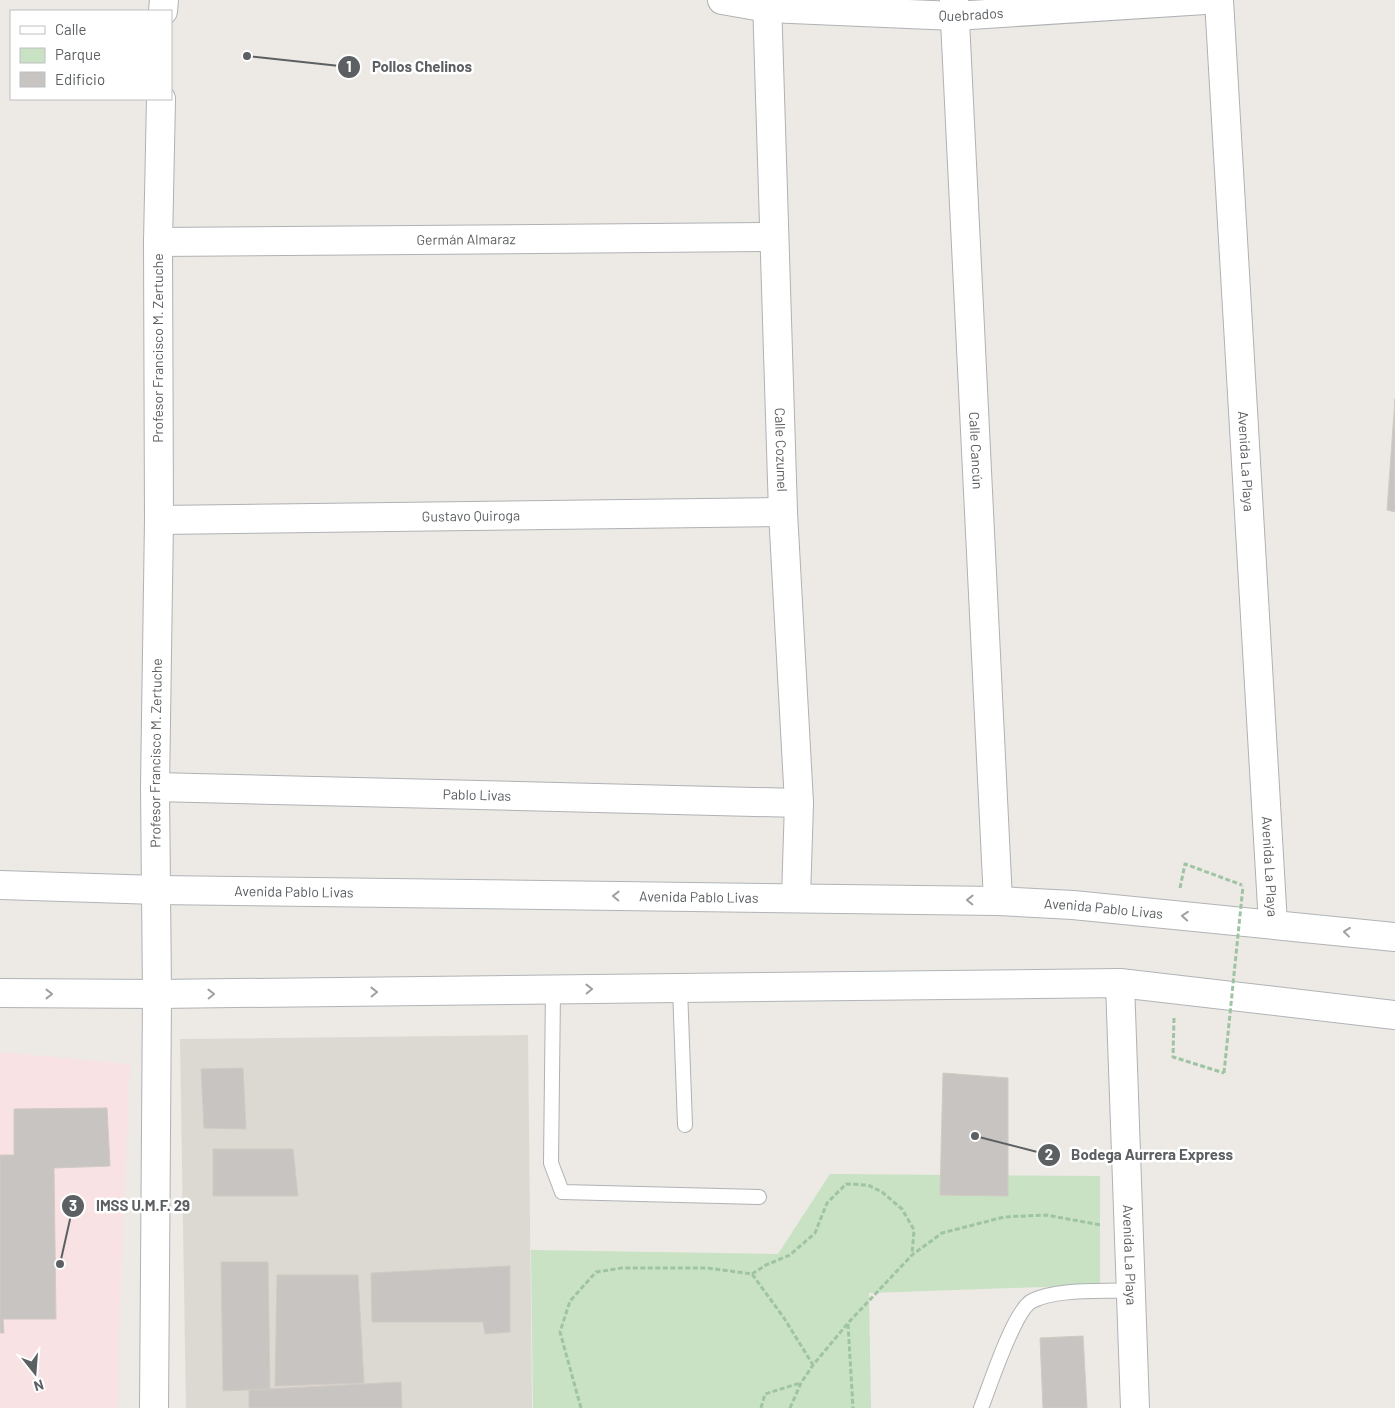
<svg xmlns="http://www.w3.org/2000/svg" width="1395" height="1408" viewBox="0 0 1395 1408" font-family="Barlow,sans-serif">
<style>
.education{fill:#dcd9d2}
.medical{fill:#f8e2e3}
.green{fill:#c8e2c3}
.building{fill:#c8c4c1;stroke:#d1cac3}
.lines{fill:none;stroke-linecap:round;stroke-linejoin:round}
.service-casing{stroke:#afb2b5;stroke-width:16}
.minor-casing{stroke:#afb2b5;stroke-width:30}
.tertiary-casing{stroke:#afb2b5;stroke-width:30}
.secondary-casing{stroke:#b0b4b7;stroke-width:30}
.path{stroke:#9fc4a3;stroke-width:3;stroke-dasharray:5 2.5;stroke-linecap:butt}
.service{stroke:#fff;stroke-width:14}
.minor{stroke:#fff;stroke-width:28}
.tertiary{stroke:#fff;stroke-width:28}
.secondary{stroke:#fff;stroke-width:28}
.path-bridge{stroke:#9fc4a3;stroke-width:3;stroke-dasharray:5 2.5;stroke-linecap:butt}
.oneway{stroke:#9da0a1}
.labels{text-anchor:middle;stroke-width:5;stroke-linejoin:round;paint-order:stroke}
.street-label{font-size:14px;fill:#5c6063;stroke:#fff}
.leader{fill:none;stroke:#5c6063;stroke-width:2}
.callout-dot{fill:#5c6063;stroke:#fff;stroke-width:2}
.mark-label{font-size:15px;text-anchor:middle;font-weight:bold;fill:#fff}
.callout-label{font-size:15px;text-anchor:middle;font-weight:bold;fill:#5c6063;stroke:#fff;stroke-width:5;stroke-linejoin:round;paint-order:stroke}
</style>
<rect width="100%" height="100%" fill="#ede9e4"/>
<polygon class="education" points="528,1035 532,1408 186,1408 180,1039"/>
<polygon class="medical" points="0,1052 130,1064 119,1325 118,1408 0,1408"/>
<polygon class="green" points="830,1174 1100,1176 1100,1285 869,1293 871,1408 533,1408 531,1250 778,1254"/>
<g class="building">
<polygon points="1395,399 1395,512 1387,510"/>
<polygon points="243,1068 246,1129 204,1128 201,1069"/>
<polygon points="943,1073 1008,1078 1008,1196 940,1195"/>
<polygon points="107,1108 110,1166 54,1168 56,1319 3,1319 4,1333 0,1333 0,1155 14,1155 14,1109"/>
<polygon points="213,1149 293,1149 298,1196 213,1196"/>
<polygon points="221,1262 268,1262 270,1389 223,1391"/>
<polygon points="510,1266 510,1332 485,1334 483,1322 372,1322 371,1273"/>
<polygon points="277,1275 358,1275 364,1383 275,1386"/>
<polygon points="1083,1336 1087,1408 1043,1408 1040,1338"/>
<polygon points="401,1382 402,1408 249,1408 249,1390"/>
</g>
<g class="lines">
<g class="service-casing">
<g id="service">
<polyline points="680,988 685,1125"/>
<polyline points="553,990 551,1163 562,1192 759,1197"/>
<path d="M981 1408C990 1386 1014 1310 1032 1301 1057 1288 1104 1292 1132 1290"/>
</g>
</g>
<g class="minor-casing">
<g id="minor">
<path id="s1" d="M722 0 768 8 955 16 1205 0"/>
<path id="s2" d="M767 0 783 512 799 803 796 898"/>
<path id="s3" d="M954 0 998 901"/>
<path id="s4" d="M1219 0 1273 924"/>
<path id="s5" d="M158 242 774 237"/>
<path id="s6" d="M159 520 783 512"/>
<path id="s7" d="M155 787 799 803"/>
<path id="s8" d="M1120 983 1135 1408"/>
</g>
</g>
<g class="tertiary-casing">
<g id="tertiary">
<polyline points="163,11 164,0"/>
<path id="s9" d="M154 1408 157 994 155 787 159 520 158 242 161 99"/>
</g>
</g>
<g class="secondary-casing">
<g id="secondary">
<path id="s10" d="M0 885 157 890 998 901 1073 905 1395 937"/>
<polyline points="0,993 157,994 1120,983 1395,1015"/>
</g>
</g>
<g class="path">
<polyline points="1180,888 1185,864 1242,885"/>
<polyline points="1174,1018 1173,1057 1224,1073"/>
<polyline points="752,1274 766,1265 790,1255 815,1233 827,1203 846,1184 868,1185 882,1192 902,1209 914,1230 912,1255"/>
<polyline points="848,1324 853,1408"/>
<polyline points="581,1408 560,1332 570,1301 596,1272 622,1268 707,1268 752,1274 784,1318 813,1365"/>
<polyline points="761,1408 765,1394 800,1383"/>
<polyline points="790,1408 801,1383 813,1365 848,1323 912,1255 942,1233 1004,1217 1046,1215 1101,1225"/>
</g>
<use href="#service" class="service"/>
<use href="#minor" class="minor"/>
<use href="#tertiary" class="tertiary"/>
<use href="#secondary" class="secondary"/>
<polyline class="path-bridge" points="1224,1073 1243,886"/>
</g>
<defs><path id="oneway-chevron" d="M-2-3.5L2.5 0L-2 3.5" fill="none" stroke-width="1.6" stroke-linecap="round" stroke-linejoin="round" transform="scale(1.25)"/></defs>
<g class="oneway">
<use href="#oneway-chevron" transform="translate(616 896) rotate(-179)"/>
<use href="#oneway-chevron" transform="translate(970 900) rotate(-179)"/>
<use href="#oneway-chevron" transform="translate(1185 916) rotate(-175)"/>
<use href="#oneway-chevron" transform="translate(1347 932) rotate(-174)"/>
<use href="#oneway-chevron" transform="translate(589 989) rotate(-1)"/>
<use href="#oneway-chevron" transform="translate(374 992) rotate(-1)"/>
<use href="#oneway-chevron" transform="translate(49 994)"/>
<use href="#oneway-chevron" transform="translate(211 994) rotate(-1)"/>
</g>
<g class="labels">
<g class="street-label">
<text dy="5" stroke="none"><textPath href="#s1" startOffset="250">Quebrados</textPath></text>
<text dy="5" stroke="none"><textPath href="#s5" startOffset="308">Germán Almaraz</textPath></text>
<text transform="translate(158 348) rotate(-90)" y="5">Profesor Francisco M. Zertuche</text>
<text dy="5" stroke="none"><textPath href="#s2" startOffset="450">Calle Cozumel</textPath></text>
<text dy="5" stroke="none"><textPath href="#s3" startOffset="451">Calle Cancún</textPath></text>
<text dy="5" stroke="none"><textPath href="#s4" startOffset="462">Avenida La Playa</textPath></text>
<text dy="5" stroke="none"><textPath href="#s6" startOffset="312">Gustavo Quiroga</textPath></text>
<text dy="5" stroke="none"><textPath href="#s9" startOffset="655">Profesor Francisco M. Zertuche</textPath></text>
<text dy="5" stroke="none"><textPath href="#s7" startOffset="322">Pablo Livas</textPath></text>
<text dy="5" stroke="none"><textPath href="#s4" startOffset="868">Avenida La Playa</textPath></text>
<text dy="5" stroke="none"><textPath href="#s10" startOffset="294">Avenida Pablo Livas</textPath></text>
<text dy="5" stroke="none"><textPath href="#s10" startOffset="699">Avenida Pablo Livas</textPath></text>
<text dy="5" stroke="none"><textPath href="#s10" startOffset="1104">Avenida Pablo Livas</textPath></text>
<text dy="5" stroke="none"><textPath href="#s8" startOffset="272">Avenida La Playa</textPath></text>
</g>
</g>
<path class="leader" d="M247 56L349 67M975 1136L1049 1155M60 1264L73 1206"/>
<g class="callout-dot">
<circle cx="247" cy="56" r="5"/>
<circle cx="975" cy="1136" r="5"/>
<circle cx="60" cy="1264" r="5"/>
<circle cx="349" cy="67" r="12"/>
<circle cx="1049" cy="1155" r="12"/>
<circle cx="73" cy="1206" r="12"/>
</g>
<g class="mark-label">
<text x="349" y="72">1</text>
<text x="1049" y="1160">2</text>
<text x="73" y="1211">3</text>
</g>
<g class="callout-label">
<text x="422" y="72">Pollos Chelinos</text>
<text x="1152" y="1160">Bodega Aurrera Express</text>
<text x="143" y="1211">IMSS U.M.F. 29</text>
</g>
<rect x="10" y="10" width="162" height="90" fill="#ffffff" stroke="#bebfc1"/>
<rect x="20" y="26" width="25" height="8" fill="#ffffff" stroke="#bebfc1"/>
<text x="55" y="35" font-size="15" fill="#5c6063">Calle</text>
<rect x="20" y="48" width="25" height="15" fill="#c8e2c3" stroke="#bebfc1"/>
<text x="55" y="60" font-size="15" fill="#5c6063">Parque</text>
<rect x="20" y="72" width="25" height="15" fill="#c8c4c1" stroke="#bebfc1"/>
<text x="55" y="85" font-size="15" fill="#5c6063">Edificio</text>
<g transform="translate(35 1373) rotate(163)" stroke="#ffffff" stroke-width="4" paint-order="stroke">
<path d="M0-4L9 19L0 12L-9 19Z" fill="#5c6063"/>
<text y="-8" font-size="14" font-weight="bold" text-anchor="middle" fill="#5c6063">N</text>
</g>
</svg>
